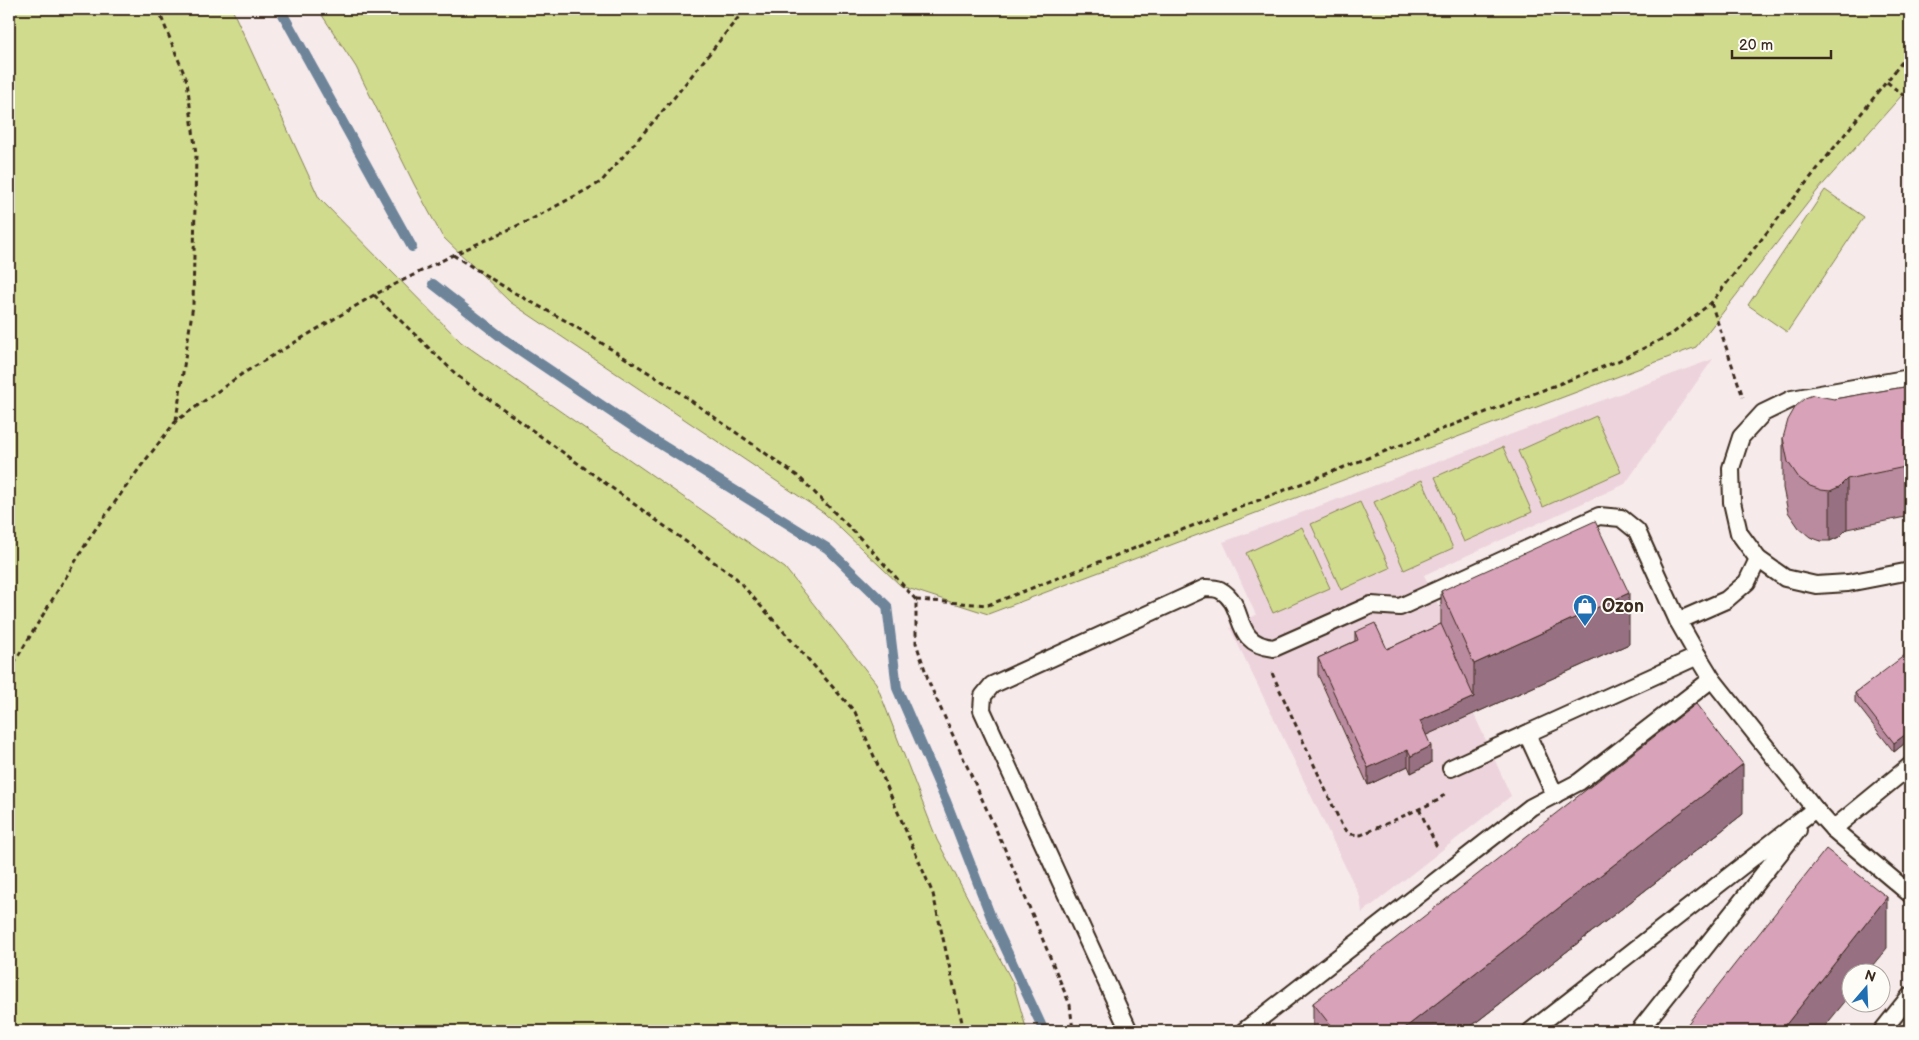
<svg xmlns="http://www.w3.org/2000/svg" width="1919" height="1040" viewBox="0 0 1919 1040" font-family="'Balsamiq Sans',sans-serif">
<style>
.built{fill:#edd4dc}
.green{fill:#d0db8e;stroke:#868256}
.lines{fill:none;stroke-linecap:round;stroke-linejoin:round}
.stream{stroke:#6d8499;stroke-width:10}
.service-casing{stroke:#3b2a1e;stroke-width:20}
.path{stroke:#3b2a1e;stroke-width:3;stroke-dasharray:5 4;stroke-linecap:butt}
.service{stroke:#fdfcf7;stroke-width:16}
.wall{fill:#ba8b9f;stroke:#3b2a1e}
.shaded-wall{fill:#977182;stroke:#3b2a1e}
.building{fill:#d8a2b9;stroke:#3b2a1e}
.labels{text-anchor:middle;stroke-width:4;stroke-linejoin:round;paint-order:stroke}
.poi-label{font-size:18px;font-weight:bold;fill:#3b2a1e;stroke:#fdfcf7;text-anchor:start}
</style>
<rect width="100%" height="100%" fill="#f6eaeb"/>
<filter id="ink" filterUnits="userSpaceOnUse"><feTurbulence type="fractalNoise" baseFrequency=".02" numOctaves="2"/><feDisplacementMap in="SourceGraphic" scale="10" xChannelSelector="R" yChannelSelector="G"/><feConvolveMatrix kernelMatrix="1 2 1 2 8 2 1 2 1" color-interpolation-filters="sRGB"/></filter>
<g filter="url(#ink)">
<polygon class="built" points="1713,359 1625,484 1424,575 1445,620 1441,641 1511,796 1362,913 1360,897 1230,628 1256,615 1223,542"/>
<g class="green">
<polygon points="9,9 232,9 319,198 461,342 785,568 876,683 937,840 1013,983 1027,1031 9,1031"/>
<polygon points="318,9 1910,9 1910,86 1817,191 1696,347 988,614 901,586 824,513 510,302 442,236 414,184 356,67"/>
<polygon points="1825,190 1864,217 1787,332 1748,305"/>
<polygon points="1596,416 1621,472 1543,507 1518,451"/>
<polygon points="1503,447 1532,512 1464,542 1435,477"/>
<polygon points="1422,480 1453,548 1404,570 1374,502"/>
<polygon points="1360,502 1390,568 1341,590 1311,524"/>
<polygon points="1302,527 1330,588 1273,613 1246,553"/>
</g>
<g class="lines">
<g class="stream">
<polyline points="280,9 412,247"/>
<polyline points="433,284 505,340 644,434 827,548 887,606 897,688 946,801 991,917 1044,1031"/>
</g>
<g class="service-casing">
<g id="service">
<polyline points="1910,378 1792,399 1763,413 1741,437 1731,468 1732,502 1739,533 1758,559 1785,578 1816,585 1848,583 1910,571"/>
<polyline points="1678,621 1726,600 1747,582 1758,559"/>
<polyline points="1527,734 1555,795"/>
<polyline points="1451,768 1698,656"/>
<polyline points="1833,829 1910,766"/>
<path d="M1129 1031 982 710 983 696 992 685 1205 588C1210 588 1216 588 1220 590 1248 605 1230 644 1274 648L1371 605 1400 607 1599 516 1621 518 1637 531 1678 621 1698 656 1712 679 1815 809 1833 829 1910 894"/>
<polyline points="1244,1031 1531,807 1579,782 1712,679"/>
<polyline points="1531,1031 1815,809"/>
<polyline points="1639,1031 1798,830"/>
<polyline points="1882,1031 1910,996"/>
</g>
</g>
<g class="path">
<polyline points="158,9 187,81 196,155 193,305 176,420"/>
<polyline points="1887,82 1910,101"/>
<polyline points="453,255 511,291 568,322 673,388 799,477 869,547 916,600 916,643 930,685 1008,856 1070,1005 1073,1031"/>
<polyline points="374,295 459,377 736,578 855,712 933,894 964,1031"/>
<polyline points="1711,303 1743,397"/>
<polyline points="916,600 988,605 1618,361 1672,334 1711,303 1910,52"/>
<polyline points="9,671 92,534 141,466 176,421 242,374 374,295 453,255 532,219 601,182 673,99 745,9"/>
<polyline points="1272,673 1343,828 1351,834 1361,835 1439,800 1446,792"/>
<polyline points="1419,809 1438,849"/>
</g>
<use href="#service" class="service"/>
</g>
<g class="wall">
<polygon points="1910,386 1910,516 1847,529 1839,537 1830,541 1821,541 1810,537 1799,528 1788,512 1783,488 1783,438 1834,399"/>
<polygon points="1441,591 1629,644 1426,735 1431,763 1411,773 1408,766 1368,785 1318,675 1318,658 1355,641 1355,632 1387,649 1441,624"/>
<polygon points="1910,654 1910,739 1894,752 1855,702 1855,693"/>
<polygon points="1743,814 1465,1031 1313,1031 1313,1003"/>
</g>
<g class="shaded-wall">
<polygon points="1847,479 1847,529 1839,537 1830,541 1830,491"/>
<polygon points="1629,593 1629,644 1420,738 1420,721 1474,697 1474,664"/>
<polygon points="1910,731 1910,739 1894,752 1894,743"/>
<polygon points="1431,746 1431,763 1411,773 1411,756"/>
<polygon points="1408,750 1408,766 1368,785 1368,768"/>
<polygon points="1743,764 1743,814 1465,1031 1401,1031"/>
<polygon points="1887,897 1887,948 1867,972 1852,972 1852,993 1821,1031 1781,1031"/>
</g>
<g class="building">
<polygon points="1910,386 1910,466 1847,479 1839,487 1830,491 1821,490 1810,486 1799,478 1788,462 1783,438 1788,420 1796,406 1805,398 1813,395 1834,399"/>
<polygon points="1595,521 1629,593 1474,664 1441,591"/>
<polygon points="1375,623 1387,649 1441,624 1474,697 1420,721 1431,746 1411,756 1408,750 1368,768 1318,658 1358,640 1355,632"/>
<polygon points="1909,652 1910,654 1910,731 1894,743 1855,693"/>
<polygon points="1696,704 1743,764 1401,1031 1335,1031 1313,1003"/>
<polygon points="1826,849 1887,897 1781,1031 1682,1031"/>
</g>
</g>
<defs>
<g id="shop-pin" transform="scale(1.25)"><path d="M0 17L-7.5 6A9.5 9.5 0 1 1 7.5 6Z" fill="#1f6fb2" stroke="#fdfcf7"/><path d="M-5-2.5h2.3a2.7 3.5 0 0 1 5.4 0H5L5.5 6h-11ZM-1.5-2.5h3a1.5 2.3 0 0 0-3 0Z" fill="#fff"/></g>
</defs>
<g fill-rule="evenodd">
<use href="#shop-pin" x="1585" y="606"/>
</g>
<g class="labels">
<g class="poi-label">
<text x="1602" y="612">Ozon</text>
</g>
</g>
<rect width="1919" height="1040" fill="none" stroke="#fdfcf7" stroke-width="30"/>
<rect x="15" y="15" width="1889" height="1010" fill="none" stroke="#3b2a1e" stroke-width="2" filter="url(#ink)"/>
<g transform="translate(1866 988) rotate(19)"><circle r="24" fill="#fdfcf7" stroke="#afa8a0"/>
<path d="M0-4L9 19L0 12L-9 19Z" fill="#1f6fb2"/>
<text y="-8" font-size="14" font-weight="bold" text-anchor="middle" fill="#3b2a1e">N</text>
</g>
<path d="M1732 50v8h99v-8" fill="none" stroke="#3b2a1e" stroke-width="2.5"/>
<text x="1739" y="50" font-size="15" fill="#3b2a1e" stroke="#fdfcf7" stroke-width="4" paint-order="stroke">20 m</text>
</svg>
